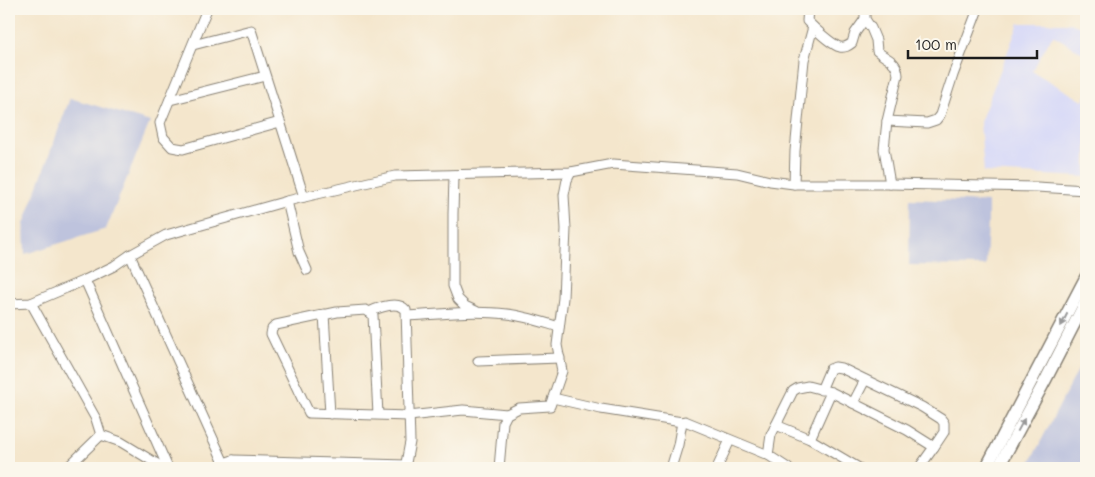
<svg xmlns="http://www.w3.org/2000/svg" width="1095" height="477" viewBox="0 0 1095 477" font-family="Mali,sans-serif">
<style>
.built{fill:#d6d8f8}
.industrial{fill:#bec3dd}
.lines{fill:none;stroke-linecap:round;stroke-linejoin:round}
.minor-casing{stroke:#888174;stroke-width:11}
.major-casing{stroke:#888174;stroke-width:14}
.minor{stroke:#fff;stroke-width:9}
.major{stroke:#fff;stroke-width:11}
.oneway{fill:#999}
</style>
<rect width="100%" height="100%" fill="#fbf7ec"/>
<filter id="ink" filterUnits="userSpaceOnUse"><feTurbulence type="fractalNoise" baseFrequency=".02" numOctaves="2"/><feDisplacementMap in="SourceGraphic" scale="10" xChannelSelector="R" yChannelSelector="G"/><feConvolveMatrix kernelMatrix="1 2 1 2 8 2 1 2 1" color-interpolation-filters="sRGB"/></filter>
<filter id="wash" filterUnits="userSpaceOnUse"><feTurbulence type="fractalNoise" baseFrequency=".0096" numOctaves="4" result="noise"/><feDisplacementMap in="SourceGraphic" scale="20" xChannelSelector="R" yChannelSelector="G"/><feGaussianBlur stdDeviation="1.12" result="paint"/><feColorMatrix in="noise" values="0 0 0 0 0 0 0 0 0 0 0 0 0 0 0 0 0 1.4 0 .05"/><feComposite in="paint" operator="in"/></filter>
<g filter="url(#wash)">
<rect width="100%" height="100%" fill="#f4e6cc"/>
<polygon class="built" points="1019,23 1070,23 1086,29 1086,55 1053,35 1032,71 1083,101 1086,95 1086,177 984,172 980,122"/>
<g class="industrial">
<polygon points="70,98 150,122 106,229 25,254 24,224"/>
<polygon points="910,199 988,202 988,222 986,266 909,265"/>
<polygon points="1078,370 1086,372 1086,468 1027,468"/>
</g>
</g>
<g filter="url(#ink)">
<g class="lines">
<g class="minor-casing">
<g id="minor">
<polyline points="207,9 160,123 163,137 172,147 183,149 280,122"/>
<path d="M808 9 807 21C813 27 832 45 840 47 845 48 848 46 852 43L855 33 865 19"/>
<path d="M865 9V19L871 28 876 40 877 51C887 60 897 60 898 75L887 121 884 149 890 184"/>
<polyline points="193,45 251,30 304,197"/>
<polyline points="170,100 265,76"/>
<polyline points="887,121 927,123 936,120 940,115 953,75 978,9"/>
<polyline points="454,175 453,214 453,286 458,299 465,306 476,311"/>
<polyline points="794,184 795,151 804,60 813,27"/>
<polyline points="287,201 299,252 307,270"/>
<polyline points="130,255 224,463"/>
<polyline points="85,280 168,468"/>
<polyline points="31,303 96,419 101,435 121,442 164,468"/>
<polyline points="9,304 31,303 85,280 114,266 130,255 166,235 287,201 395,176 571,172 613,164 737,173 770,181 794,184 890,184 1037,187 1086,190"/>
<path d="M369 312C380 307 398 300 406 310L410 442 405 468"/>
<polyline points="324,314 330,414"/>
<path d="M407 316C440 314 474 310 507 314 525 316 542 322 559 327"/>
<polyline points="478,361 560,358"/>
<polyline points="821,390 830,369 835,367 841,368 922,407 941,419 944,423 944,432 934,447"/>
<polyline points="553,398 601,409 682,422"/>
<polyline points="853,403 865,380"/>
<polyline points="378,415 373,315 369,312 366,310 337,312 276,325 272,329 271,334 309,413 409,416 463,410 507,414"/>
<polyline points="776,425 793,391 798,388 808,386 831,392 907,430 934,447 919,468"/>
<polyline points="810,439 831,392"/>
<polyline points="768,455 771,435 776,425 810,439 859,468"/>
<polyline points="233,460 246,468"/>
<polyline points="67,468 101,435"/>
<polyline points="219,468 224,463 233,460 406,465"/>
<polyline points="499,468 503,422 507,414 519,408 550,406 562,371 557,345 563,298 566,229 564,195 567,180 571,172"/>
<polyline points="671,468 678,445 682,422 685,421 768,455 788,468"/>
<polyline points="717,468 730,440"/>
</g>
</g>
<g class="major-casing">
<g id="major">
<polyline points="986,468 1086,277"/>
<polyline points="998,468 1046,379 1086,301"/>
</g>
</g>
<use href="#minor" class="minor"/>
<use href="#major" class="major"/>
</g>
<defs><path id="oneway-solid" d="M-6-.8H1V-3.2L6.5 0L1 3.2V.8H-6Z" transform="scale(1.25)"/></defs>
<g class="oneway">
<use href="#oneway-solid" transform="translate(1064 320) rotate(117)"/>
<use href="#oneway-solid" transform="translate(1021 425) rotate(-62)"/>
</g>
</g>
<rect width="1095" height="477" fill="none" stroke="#fbf7ec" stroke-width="30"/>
<path d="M908 50v8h129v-8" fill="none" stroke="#1c1c1c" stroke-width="2.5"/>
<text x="915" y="50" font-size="15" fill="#1c1c1c" stroke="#fbf7ec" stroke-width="4" paint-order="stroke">100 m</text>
</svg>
